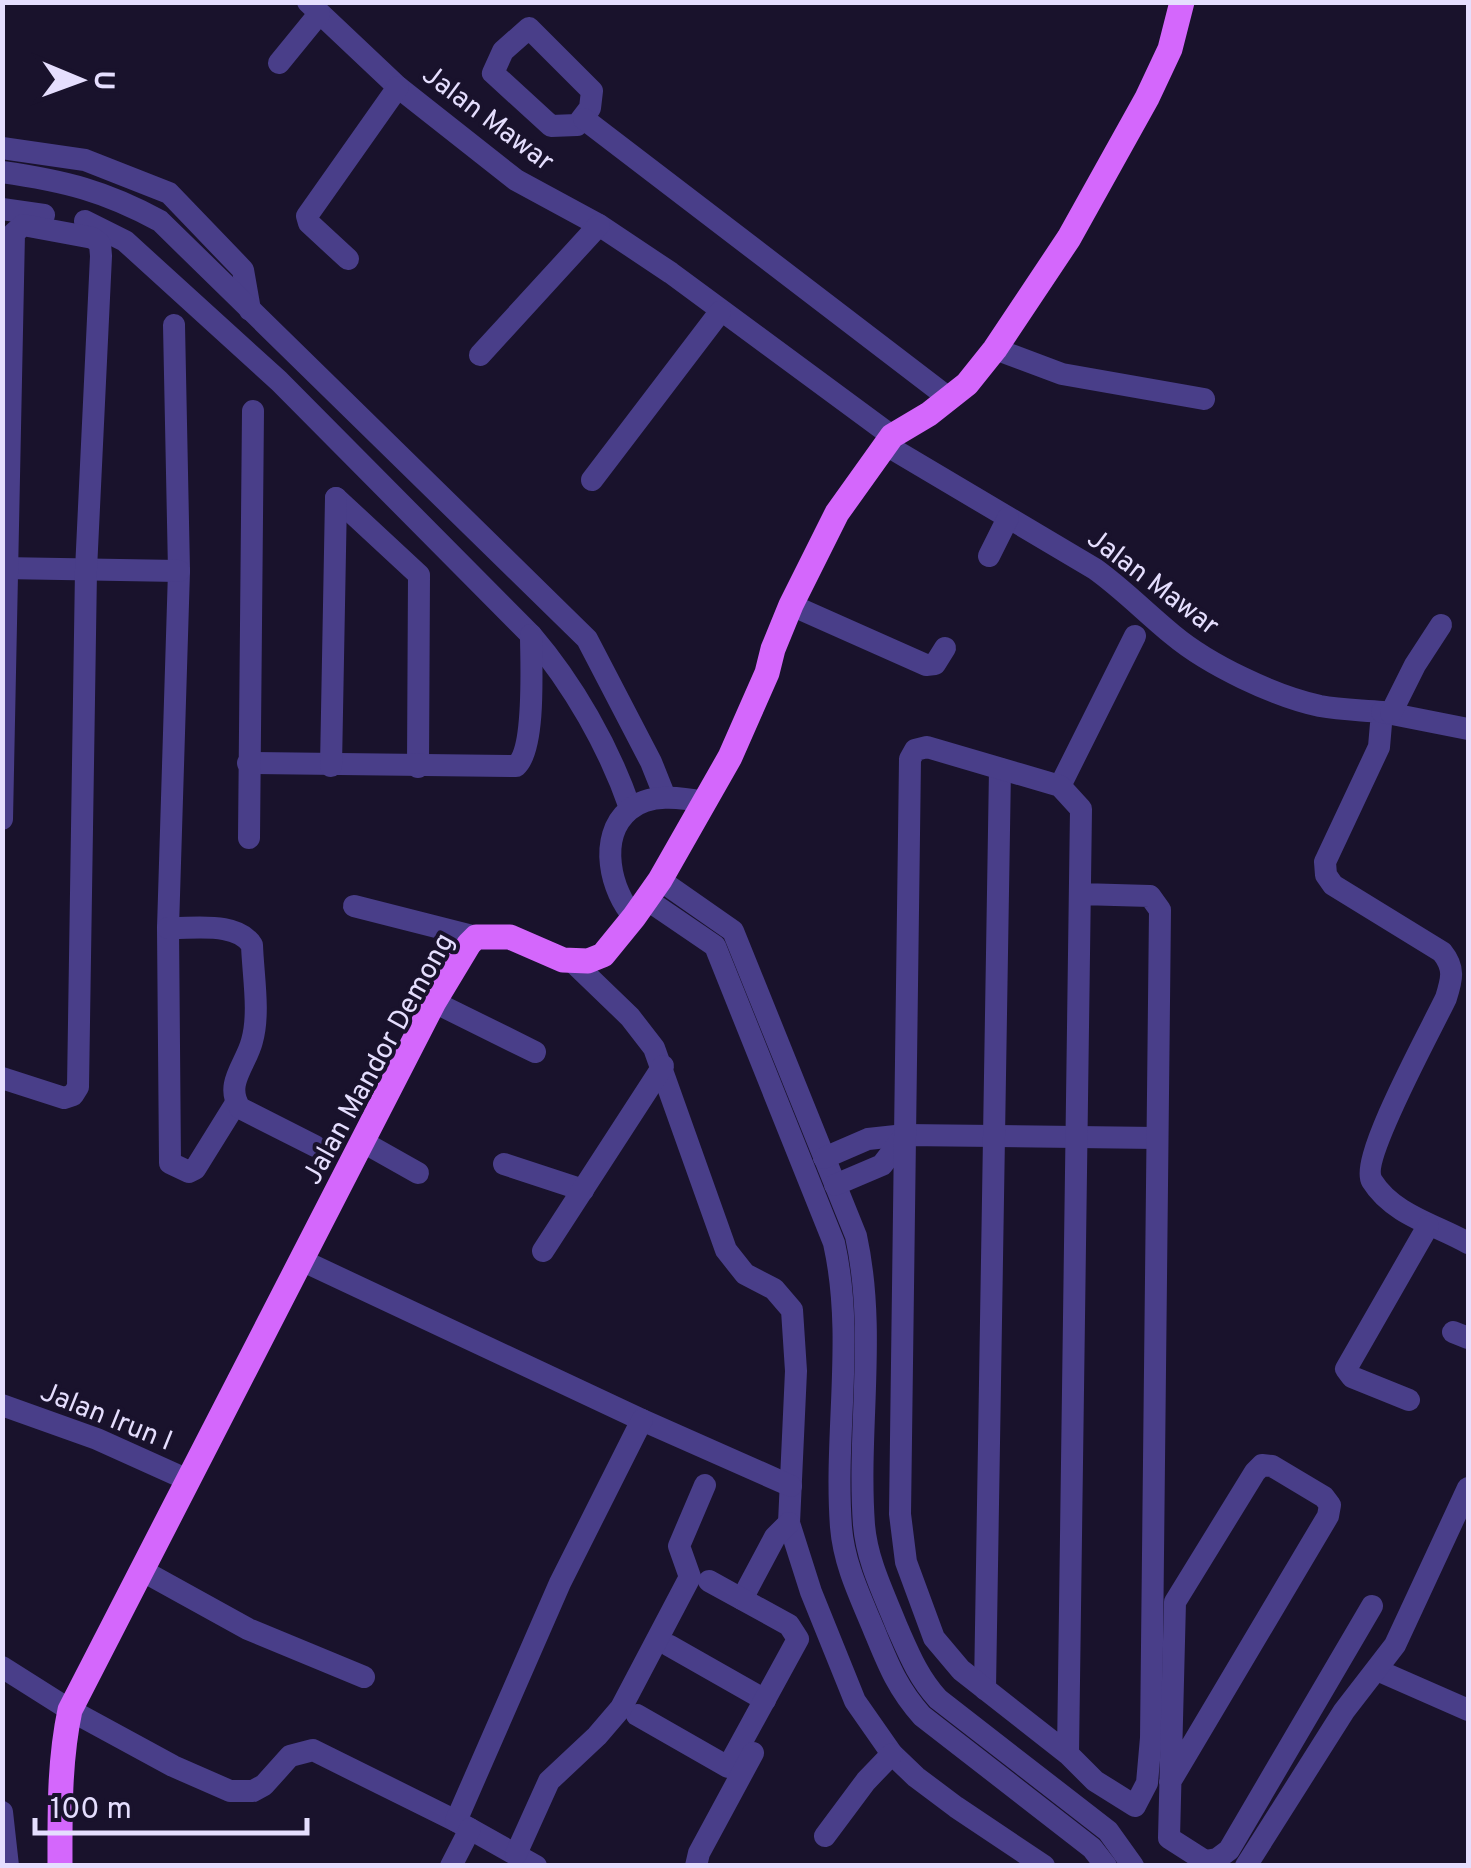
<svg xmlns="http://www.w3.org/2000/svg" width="1471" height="1868" viewBox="0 0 1471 1868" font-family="Overpass,sans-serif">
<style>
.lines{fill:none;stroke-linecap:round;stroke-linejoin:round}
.minor{stroke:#493e89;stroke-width:22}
.major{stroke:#d467fc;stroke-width:25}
.labels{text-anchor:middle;stroke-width:8;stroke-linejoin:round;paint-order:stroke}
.street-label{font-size:28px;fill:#e5defe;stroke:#19122c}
</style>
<rect width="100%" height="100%" fill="#19122c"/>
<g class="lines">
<g class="minor">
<polyline points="308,2 398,87 516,180 599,225 671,273 892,436"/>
<polygon points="529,28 592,91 590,108 577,125 551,126 493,73 503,51"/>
<polyline points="279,63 319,14"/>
<polyline points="584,119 950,399"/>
<polyline points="2,148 85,160 169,193 243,270 250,310"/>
<path d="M2 172C65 181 105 191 160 221L587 639 651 762 665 797"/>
<polyline points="2,209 44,215"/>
<path d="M85 221 125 241 279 381 531 635C573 684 609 747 630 808"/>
<polyline points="348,259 309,223 307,216 398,87"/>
<polyline points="174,325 179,571 168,928 170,1163 189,1172 195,1169 236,1103"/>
<polyline points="995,349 1062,374 1204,399"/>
<polyline points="480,355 599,225"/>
<path d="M886 445 1095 569C1123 589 1146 613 1173 635 1209 665 1274 696 1320 706 1341 710 1362 710 1382 712L1379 747 1325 862 1326 875 1333 885 1442 952C1455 968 1452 979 1446 998 1433 1026 1359 1159 1372 1181 1393 1215 1437 1225 1468 1243"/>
<polyline points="592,480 720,312"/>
<polyline points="336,498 419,575 418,767"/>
<polyline points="989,556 1008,518"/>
<polyline points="2,568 179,571"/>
<polyline points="791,605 926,665 935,664 945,648"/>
<polyline points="1382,712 1468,729"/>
<polyline points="1391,713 1415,665 1441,625"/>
<path d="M248 763 516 766C536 749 531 663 531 635"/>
<polyline points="331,766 336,498"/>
<polyline points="1060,786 1135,636"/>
<polyline points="2,819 14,233 23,225 93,238 100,244 101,256 86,570 78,1087 73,1095 64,1098 2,1078"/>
<polyline points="249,838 253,411"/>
<path d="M660 880 733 931 856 1236C877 1332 857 1429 864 1525 867 1561 884 1594 897 1627 909 1654 918 1677 938 1699L1108 1831 1133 1866"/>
<path d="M646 899 715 946 834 1243C855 1337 834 1432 841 1527 844 1564 860 1596 874 1630 888 1664 897 1688 922 1716L1092 1848 1106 1866"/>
<polyline points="354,906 476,937"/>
<path d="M634 917C611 892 597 837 629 810 649 793 680 797 704 802"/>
<path d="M168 928C194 929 237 921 252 945 253 975 260 1013 252 1041 246 1065 224 1084 240 1108L315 1146"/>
<polyline points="573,962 630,1017 654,1048 726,1250 745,1274 774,1289 792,1310 796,1371 789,1523 811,1592 855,1701 892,1754 916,1777 956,1807 1044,1866"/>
<polyline points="434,1002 535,1052"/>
<polyline points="363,1142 418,1173"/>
<polyline points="824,1158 868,1139 905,1135 1157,1138"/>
<polyline points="504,1164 583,1190"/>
<polyline points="835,1185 882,1165 905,1135"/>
<polyline points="543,1251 663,1066"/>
<polyline points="301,1260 642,1420 791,1486"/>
<polyline points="1453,1332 1468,1338"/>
<polyline points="1409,1400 1352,1377 1346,1369 1428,1226"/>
<polyline points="2,1405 97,1439 188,1480"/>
<polyline points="143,1571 248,1629 364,1677"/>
<polyline points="742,1599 775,1537 789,1523"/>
<polyline points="670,1646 765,1700"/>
<polyline points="2,1667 70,1710 173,1766 230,1791 253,1791 264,1785 290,1756 313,1750 456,1821 536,1866"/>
<polyline points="1377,1670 1468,1710"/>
<polyline points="985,1689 1000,769"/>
<polyline points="637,1715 728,1767 798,1639 789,1625 709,1581"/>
<polyline points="1068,1754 1081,809 1060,786 927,747 915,750 910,759 900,1514 906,1562 934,1638 961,1670 1068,1754 1095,1781 1135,1806 1147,1783 1151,1738 1160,910 1150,896 1080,894"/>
<polyline points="1170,1782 1328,1516 1330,1505 1324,1497 1272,1466 1262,1465 1255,1472 1175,1602 1169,1838 1205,1861 1217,1859 1229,1850 1372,1606"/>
<polyline points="2,1812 8,1866"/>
<polyline points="456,1821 560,1583 642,1420"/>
<polyline points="825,1836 866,1781 892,1754"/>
<polyline points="516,1854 549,1781 597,1736 621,1708 690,1577 679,1546 705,1485"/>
<polyline points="451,1866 470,1829"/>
<polyline points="696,1866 699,1853 753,1753"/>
<polyline points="1246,1866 1344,1711 1395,1645 1468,1488"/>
</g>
<path class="major" d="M60 1866C60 1813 59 1762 70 1710L434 1002 469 944 476 937H510L563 960 588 961 603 955 634 917 660 880 730 757 767 673 773 649 791 605 837 513 892 436 929 414 967 384 995 349 1069 238 1147 98 1170 49 1182 2"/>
</g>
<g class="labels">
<g class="street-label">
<text transform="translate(489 117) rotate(37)" y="10">Jalan Mawar</text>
<text transform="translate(1154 581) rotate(37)" y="10">Jalan Mawar</text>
<text transform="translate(377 1058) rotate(-61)" y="10">Jalan Mandor Demong</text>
<text transform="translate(107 1415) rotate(22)" y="10">Jalan Irun I</text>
</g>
</g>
<rect width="1471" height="1868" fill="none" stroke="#e5defe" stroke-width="10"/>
<g transform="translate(80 80) rotate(91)" stroke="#19122c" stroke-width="8" paint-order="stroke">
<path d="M0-8L18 38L0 25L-18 38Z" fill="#e5defe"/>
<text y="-15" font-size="28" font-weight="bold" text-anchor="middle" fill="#e5defe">U</text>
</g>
<path d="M35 1818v15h272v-15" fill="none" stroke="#e5defe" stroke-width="5"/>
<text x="50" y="1818" font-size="30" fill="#e5defe" stroke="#19122c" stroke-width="8" paint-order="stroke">100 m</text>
</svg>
